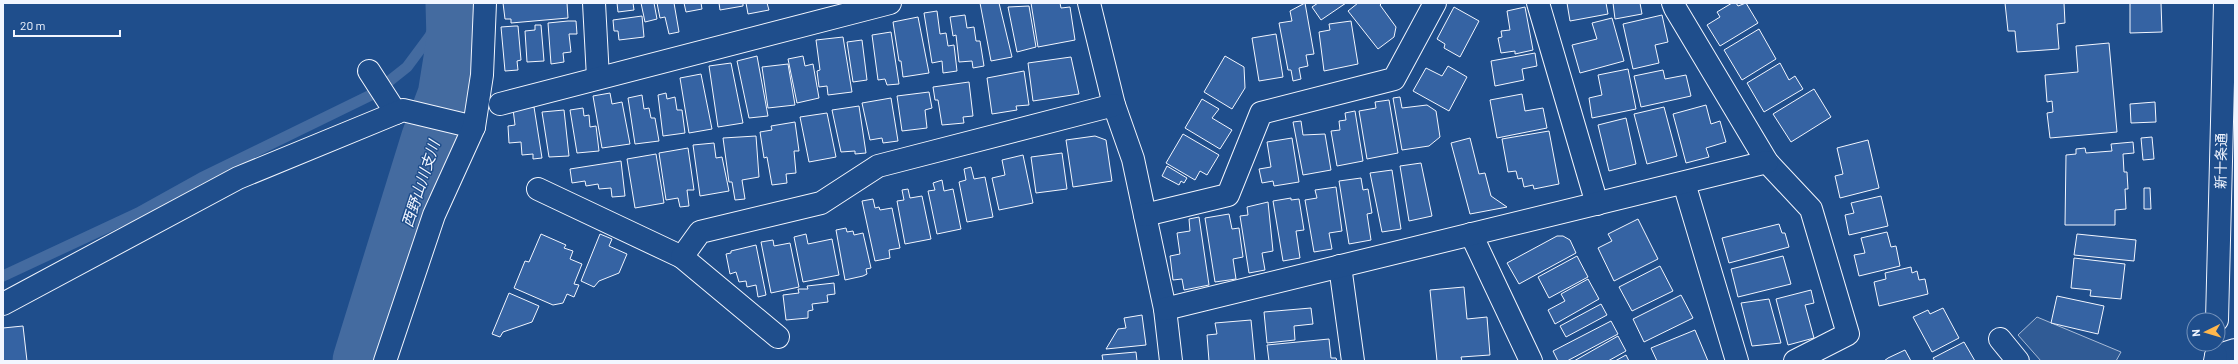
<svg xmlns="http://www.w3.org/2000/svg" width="2238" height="364" viewBox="0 0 2238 364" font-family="Barlow,'Noto Sans JP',sans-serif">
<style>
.built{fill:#305b95;stroke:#a8bbd7}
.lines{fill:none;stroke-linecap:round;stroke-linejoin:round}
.stream{stroke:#446ba0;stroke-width:11}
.river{stroke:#446ba0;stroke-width:63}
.building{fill:#3563a3;stroke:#f2f6ff}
.minor-casing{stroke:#f2f6ff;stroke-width:24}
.major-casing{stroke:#f2f6ff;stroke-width:24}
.highway-casing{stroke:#f2f6ff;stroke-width:24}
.minor{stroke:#1f4e8c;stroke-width:22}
.major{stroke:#1f4e8c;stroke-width:22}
.highway{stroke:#1f4e8c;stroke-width:22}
.labels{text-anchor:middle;stroke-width:3;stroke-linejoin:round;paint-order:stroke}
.street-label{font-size:14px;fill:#f2f6ff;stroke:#1f4e8c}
.water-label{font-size:15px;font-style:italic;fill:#f2f6ff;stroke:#1f4e8c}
</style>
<rect width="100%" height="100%" fill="#1f4e8c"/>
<polygon class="built" points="2037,317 2121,352 2116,361 2041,361 2018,335"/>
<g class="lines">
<polyline class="stream" points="3,276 138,213 201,178 373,94 407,67 430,36 446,3"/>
<polyline class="river" points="364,361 432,141 449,96 458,40 457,3"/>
</g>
<g class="building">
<polygon points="503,3 567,3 568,18 511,23 511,19 505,19"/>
<polygon points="617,3 633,3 634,10 618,12"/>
<polygon points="641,3 654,3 657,19 645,22"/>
<polygon points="657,3 674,3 679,32 669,34 665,17 660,18"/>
<polygon points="684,3 701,3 702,9 686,12"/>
<polygon points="719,3 743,3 743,6 720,10"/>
<polygon points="746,3 767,3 769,10 748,14"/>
<polygon points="980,3 999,3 1012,57 991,61"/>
<polygon points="1031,3 1060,3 1061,8 1070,7 1075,40 1038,47"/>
<polygon points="1305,3 1314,54 1306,55 1308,66 1299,68 1301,79 1293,81 1291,70 1288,70 1279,23 1292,21 1290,11"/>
<polygon points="1318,3 1346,3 1321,20 1312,7"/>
<polygon points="1358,3 1382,3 1380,5 1396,27 1394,37 1378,49 1348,11"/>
<polygon points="1567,3 1606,3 1608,14 1570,21"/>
<polygon points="1613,3 1640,3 1642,14 1615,19"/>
<polygon points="1732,3 1736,3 1738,6 1746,3 1758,23 1720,46 1707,25 1720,17 1717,12"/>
<polygon points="2005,3 2064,3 2065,23 2057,24 2059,49 2017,52 2015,31 2008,31"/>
<polygon points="2130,3 2161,3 2162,32 2130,33"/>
<polygon points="1029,6 1036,47 1017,52 1008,7"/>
<polygon points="1454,7 1479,21 1460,57 1444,48 1445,44 1437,39"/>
<polygon points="1525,7 1533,50 1515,54 1515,51 1501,53 1498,38 1502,37 1501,31 1510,30 1507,11"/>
<polygon points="937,11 940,34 946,33 948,46 954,45 957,71 943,73 942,61 932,63 924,13"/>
<polygon points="965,15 967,28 974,27 976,41 980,41 984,66 973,68 972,61 959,62 956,35 953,36 950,17"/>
<polygon points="1662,15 1668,42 1655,45 1659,63 1633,69 1623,24"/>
<polygon points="642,16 644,37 619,40 618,31 614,31 613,20"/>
<polygon points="918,17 929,73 903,77 901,61 899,61 893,22"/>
<polygon points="1612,18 1624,61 1580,73 1572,45 1597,39 1592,23"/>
<polygon points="568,21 576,21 577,34 569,34 571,52 563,53 564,62 551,64 548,23"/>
<polygon points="1351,21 1358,64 1324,71 1319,32 1330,30 1329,24"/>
<polygon points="535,25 541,25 544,61 527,62 525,31 535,30"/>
<polygon points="515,26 518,26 521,60 517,61 518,70 505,71 501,27"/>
<polygon points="1759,29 1776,59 1742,80 1724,50"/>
<polygon points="891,32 899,84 887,85 885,79 878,80 872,35"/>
<polygon points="1276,34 1283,77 1259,81 1252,38"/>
<polygon points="843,37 852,92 828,95 827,86 819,87 817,71 820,70 816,40"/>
<polygon points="862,40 867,80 853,82 847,42"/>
<polygon points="2109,43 2117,132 2050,138 2047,113 2053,112 2052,101 2047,102 2045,75 2078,72 2076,46"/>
<polygon points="1535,53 1537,66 1522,69 1524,80 1495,86 1491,61"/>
<polygon points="757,56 768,116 749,118 737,61"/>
<polygon points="803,56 805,66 813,64 819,98 797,103 788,59"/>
<polygon points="1225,56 1244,67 1245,88 1232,109 1204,92"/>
<polygon points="1071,57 1079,94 1033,101 1028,63"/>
<polygon points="731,63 743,123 718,127 709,66"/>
<polygon points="1780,63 1789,80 1795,76 1803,89 1764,112 1747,83"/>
<polygon points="788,64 795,105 768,108 762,67"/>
<polygon points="1448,66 1467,77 1449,111 1413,91 1426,68 1442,76"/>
<polygon points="1628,69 1636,109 1592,118 1589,98 1602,95 1598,75"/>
<polygon points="1663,70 1665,79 1686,75 1691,96 1641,107 1634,76"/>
<polygon points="1024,71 1029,105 1016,106 1017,110 992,114 987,78"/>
<polygon points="701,74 712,129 689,133 680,78"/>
<polygon points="969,82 973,116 963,117 964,123 942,125 938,100 935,100 933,87"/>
<polygon points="1814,89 1831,117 1791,142 1773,114"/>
<polygon points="929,92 932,108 925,110 927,128 902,131 897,96"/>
<polygon points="610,93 612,104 622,102 630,144 602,148 593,96"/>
<polygon points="666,93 667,99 675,97 677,110 682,110 685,133 663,136 658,95"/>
<polygon points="1522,94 1525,111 1543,108 1547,128 1497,138 1490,100"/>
<polygon points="642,95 644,109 649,108 651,118 655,118 659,141 635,144 628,98"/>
<polygon points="1400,97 1402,108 1427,105 1436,111 1440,137 1429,146 1402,150 1393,98"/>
<polygon points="891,98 898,141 883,143 882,138 870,140 862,103"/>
<polygon points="1202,99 1219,109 1212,118 1232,130 1220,149 1185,128"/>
<polygon points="1389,100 1398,153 1367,159 1359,111 1376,108 1375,102"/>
<polygon points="2155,102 2156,122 2131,123 2130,104"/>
<polygon points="1706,105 1711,124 1720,121 1726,142 1706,148 1709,157 1686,163 1673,114"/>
<polygon points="859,106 866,153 855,154 855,151 841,152 832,110"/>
<polygon points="534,107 542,158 533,159 533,154 522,155 521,142 509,143 508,126 515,125 513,109"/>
<polygon points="1664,107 1677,156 1647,164 1634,114"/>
<polygon points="583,108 584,116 589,115 590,127 596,126 599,151 577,153 570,110"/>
<polygon points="564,110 569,156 549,157 542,112"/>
<polygon points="1355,111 1363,161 1337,166 1331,131 1340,130 1339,121 1346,120 1345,113"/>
<polygon points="827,113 836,157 809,162 800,117"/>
<polygon points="1626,118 1636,164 1609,171 1598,125"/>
<polygon points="1301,121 1303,135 1325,134 1331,170 1303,175 1293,122"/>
<polygon points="795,122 799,151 794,151 796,173 786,174 787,183 772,185 767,157 764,158 760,132 772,130 771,126"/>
<polygon points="1549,131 1559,184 1534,189 1533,185 1524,187 1522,178 1518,179 1516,171 1508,172 1502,139"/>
<polygon points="1183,134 1219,155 1207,175 1200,171 1195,180 1166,163"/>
<polygon points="756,136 759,177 742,180 745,199 735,200 732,182 729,182 723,138"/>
<polygon points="1095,136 1106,140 1112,181 1073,187 1066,140"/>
<polygon points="2152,137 2154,159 2143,160 2141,138"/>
<polygon points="1292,138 1299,182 1274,186 1273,181 1262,183 1259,169 1271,167 1267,142"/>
<polygon points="1470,138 1479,174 1485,173 1491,196 1507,207 1470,214 1451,143"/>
<polygon points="1868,140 1879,188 1840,198 1835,176 1843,174 1837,148"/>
<polygon points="2133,142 2134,153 2123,154 2124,172 2127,172 2128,189 2125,189 2126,209 2115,210 2115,225 2065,225 2066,155 2076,154 2076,149 2085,148 2086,153 2112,151 2111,144"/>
<polygon points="714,143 716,158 722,157 729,191 700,196 693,145"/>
<polygon points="688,148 694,190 687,190 689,206 680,207 678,198 666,200 659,153"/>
<polygon points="1062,153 1067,189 1036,193 1031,157"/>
<polygon points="656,154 664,203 635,208 627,159"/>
<polygon points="1023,155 1033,203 999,210 992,178 1005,175 1002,160"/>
<polygon points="621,161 625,196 612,197 611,188 599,189 598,184 586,186 585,181 572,183 570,169"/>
<polygon points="1421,163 1432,216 1409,221 1400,166"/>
<polygon points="1167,166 1187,178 1184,183 1181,181 1179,185 1162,176"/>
<polygon points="971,167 974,179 985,177 993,217 967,222 959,182 966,180 964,169"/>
<polygon points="1392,170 1401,229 1382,232 1370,173"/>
<polygon points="1361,178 1363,190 1368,189 1372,213 1367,214 1371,240 1349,244 1339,181"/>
<polygon points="942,180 944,191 953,189 961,229 937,234 928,191 935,190 933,183"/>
<polygon points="1336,187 1342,231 1329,233 1332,249 1314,252 1305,200 1317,198 1315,190"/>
<polygon points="2144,188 2150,188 2151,209 2144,209"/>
<polygon points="908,189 910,198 922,196 931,239 905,244 897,201 904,200 902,190"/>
<polygon points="1881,196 1888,226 1849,235 1845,215 1854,213 1851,203"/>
<polygon points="1291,198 1291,200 1299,199 1304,230 1296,231 1300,258 1283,261 1273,201"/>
<polygon points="873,199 875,208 879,207 880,210 892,208 900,248 889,250 890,258 875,261 862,201"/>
<polygon points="1268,202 1273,251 1262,253 1265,270 1249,273 1240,216 1248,215 1247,207"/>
<polygon points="1229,214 1232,229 1239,228 1243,257 1233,259 1236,279 1215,282 1205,218"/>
<polygon points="1199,217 1209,285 1184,290 1182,279 1173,280 1170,256 1180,254 1177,233 1190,231 1189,219"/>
<polygon points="1638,219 1658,259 1614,281 1598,248 1612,241 1608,234"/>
<polygon points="1779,224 1782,233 1785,233 1789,247 1729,263 1722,238"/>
<polygon points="846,228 847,232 853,231 854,235 863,233 871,268 866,269 867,274 863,276 845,280 836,230"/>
<polygon points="1887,232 1891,247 1896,246 1900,266 1859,276 1854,255 1865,253 1861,238"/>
<polygon points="541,234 566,245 564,248 573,251 570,259 582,264 574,284 579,285 574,297 567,294 563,303 553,305 514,288 525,261 529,262"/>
<polygon points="600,234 612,239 609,246 627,254 619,273 599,281 594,287 581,281"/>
<polygon points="806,234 808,244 832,239 839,275 803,282 794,237"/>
<polygon points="2077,234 2136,240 2134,261 2074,255"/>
<polygon points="1557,236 1563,236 1570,240 1576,253 1519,284 1507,263"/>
<polygon points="773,240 774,246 790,243 799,287 771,293 761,242"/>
<polygon points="756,245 766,295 758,297 756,285 747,287 746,281 739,282 736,272 730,274 726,254 731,253 731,251"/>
<polygon points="1577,256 1588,277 1549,298 1538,277"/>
<polygon points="1783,256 1791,284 1738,297 1731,269"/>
<polygon points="2074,258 2125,264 2121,299 2090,296 2091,290 2071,288"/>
<polygon points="1660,266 1673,291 1632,311 1619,287"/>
<polygon points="1911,267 1912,273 1917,271 1919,280 1925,279 1928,294 1879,306 1874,282 1886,279 1885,273"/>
<polygon points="1588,279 1599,299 1555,324 1548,310 1565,301 1561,294"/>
<polygon points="834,283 835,294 827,295 828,302 812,304 813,310 808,311 808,318 786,320 783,295 799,293 798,289 808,289 807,286"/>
<polygon points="1464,287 1467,319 1487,317 1490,355 1461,357 1462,361 1437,361 1430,290"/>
<polygon points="1811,290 1814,303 1805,305 1814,338 1788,345 1776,299"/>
<polygon points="509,293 539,306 532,322 503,332 500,337 492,334"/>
<polygon points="1681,295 1693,318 1644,342 1633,319"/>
<polygon points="2057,296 2104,306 2098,334 2051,323"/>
<polygon points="1769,299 1781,343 1752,346 1741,303"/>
<polygon points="1601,304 1607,315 1566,337 1560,326"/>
<polygon points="1311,308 1313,324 1294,326 1295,340 1267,343 1264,312"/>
<polygon points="1943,308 1959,338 1932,352 1913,317 1928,310 1930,314"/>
<polygon points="1142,315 1146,345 1106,349 1118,329 1126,328 1124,318"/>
<polygon points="1251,320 1255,361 1209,361 1207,335 1217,334 1215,323"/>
<polygon points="1611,321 1618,334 1567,361 1558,361 1553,351"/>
<polygon points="23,326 27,361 3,361 3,328"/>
<polygon points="1695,330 1708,361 1657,361 1651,348"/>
<polygon points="1618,336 1626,351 1608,361 1574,361"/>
<polygon points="1329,339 1331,358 1336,358 1337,361 1269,361 1267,345"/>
<polygon points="1964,342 1975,361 1935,361 1933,358"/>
<polygon points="1905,350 1911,361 1884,361 1888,358"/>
<polygon points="1136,352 1137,361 1103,361 1102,355"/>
<polygon points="1626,355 1629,361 1615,361"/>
</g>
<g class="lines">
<g class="minor-casing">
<g id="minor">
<polyline points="594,3 598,78"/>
<polyline points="1089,3 1114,105 1133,159 1165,309 1171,361"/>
<polyline points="1538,3 1597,204"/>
<polyline points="1673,3 1675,8 1767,162 1811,209 1848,334 1795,361"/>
<polyline points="369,71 396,113"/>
<polyline points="500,104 890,3"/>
<polyline points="1684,183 1737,361"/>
<polyline points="538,189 682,257"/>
<polyline points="1145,215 1228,195 1261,113 1394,79 1435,3"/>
<polyline points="1471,234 1531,361"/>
<polyline points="1340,266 1353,361"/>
<polyline points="3,304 238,178 396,113 403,110 474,127"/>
<polyline points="1165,309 1767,162"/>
<polyline points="778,337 682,257 700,232 821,203 878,166 1114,105"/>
<polyline points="2000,339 2018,361"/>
<polyline points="2216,356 2235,350"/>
<polyline points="385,361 434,215 474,127 482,75 485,3"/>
</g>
</g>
<g class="major-casing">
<polyline id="major" points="2217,320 2225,3"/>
</g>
<g class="highway-casing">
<polyline id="highway" points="2215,361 2216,356"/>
</g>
<use href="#minor" class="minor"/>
<use href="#major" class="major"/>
<use href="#highway" class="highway"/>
</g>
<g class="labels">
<g class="street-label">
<text transform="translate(2221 161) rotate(-89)" y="5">新十条通</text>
</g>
<g class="water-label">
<text transform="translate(421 184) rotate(-72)" y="5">西野山川支川</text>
</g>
</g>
<rect width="2238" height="364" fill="none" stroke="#f2f6ff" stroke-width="8"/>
<g transform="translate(2206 332) rotate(265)"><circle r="19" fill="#1f4e8c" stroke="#7391ba"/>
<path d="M0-3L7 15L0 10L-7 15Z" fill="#ffb74d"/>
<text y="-6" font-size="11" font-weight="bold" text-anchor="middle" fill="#f2f6ff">N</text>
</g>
<path d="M14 30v6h106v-6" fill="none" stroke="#f2f6ff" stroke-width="2"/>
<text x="20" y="30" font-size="12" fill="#f2f6ff" stroke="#1f4e8c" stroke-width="3" paint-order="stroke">20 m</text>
</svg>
